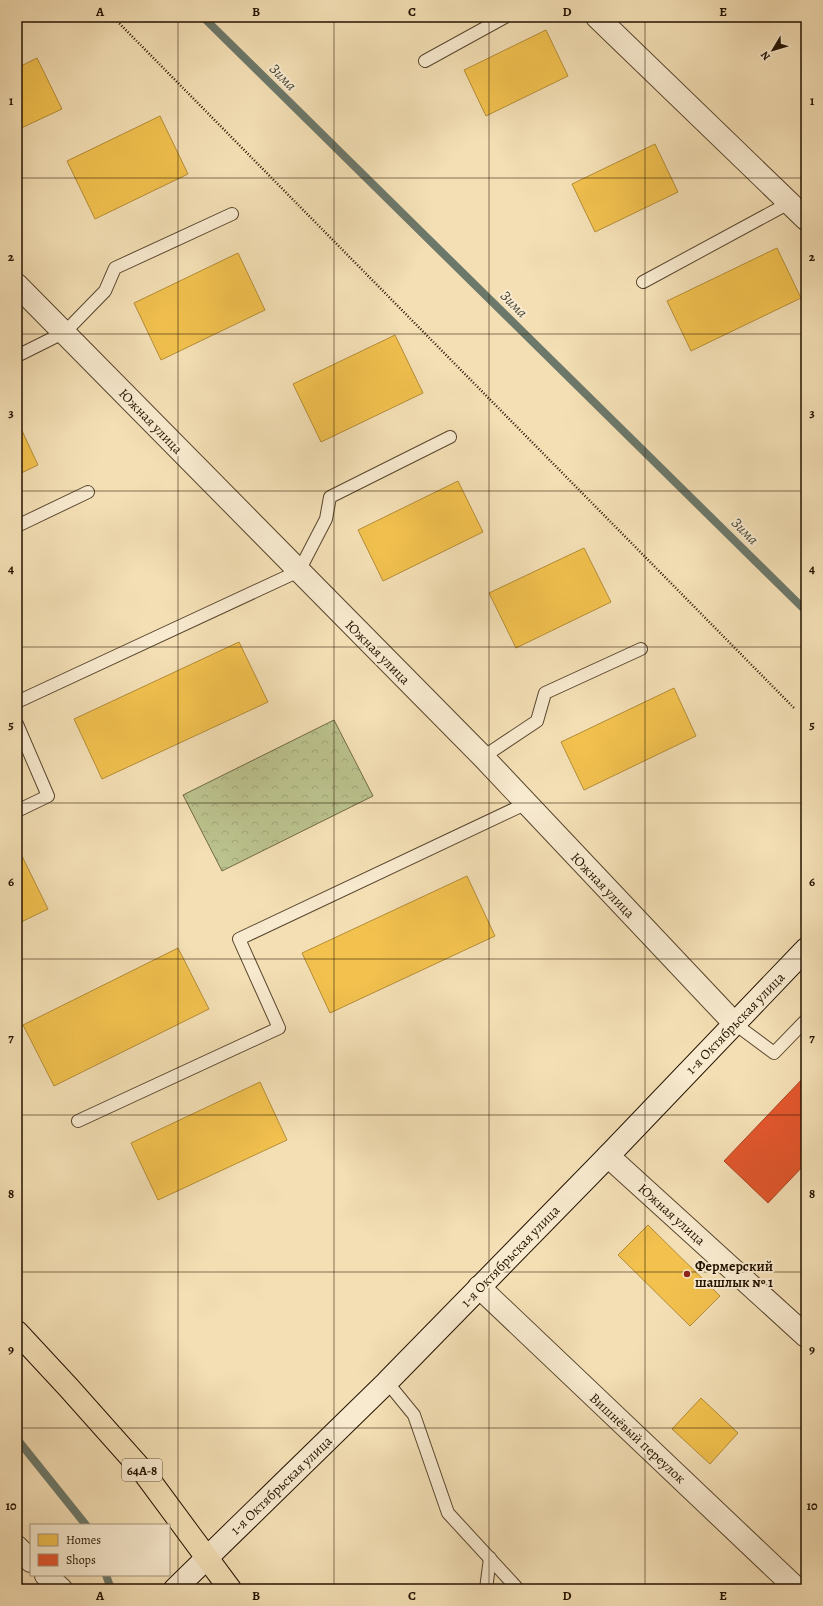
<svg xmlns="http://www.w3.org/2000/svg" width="823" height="1606" viewBox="0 0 823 1606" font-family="Alegreya,serif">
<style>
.forest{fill:url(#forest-crowns);stroke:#706a46}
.homes{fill:#f2c14e;stroke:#b48d37}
.shops{fill:#e4572e;stroke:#aa4320}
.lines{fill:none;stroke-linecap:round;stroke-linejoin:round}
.stream{stroke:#6c786a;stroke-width:8}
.lane-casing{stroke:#58462d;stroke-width:14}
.street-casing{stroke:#58462d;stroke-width:24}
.secondary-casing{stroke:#241300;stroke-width:24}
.primary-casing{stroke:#241300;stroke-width:24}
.path{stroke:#241300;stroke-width:2.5;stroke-dasharray:1 2;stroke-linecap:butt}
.lane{stroke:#f8eacf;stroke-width:12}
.street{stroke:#f8eacf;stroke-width:22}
.secondary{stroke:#f8eacf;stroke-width:22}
.primary{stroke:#f4dfb5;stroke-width:22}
.grid{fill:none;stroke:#241300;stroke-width:1;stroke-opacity:0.55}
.poi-dot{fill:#8f2418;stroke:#f8eacf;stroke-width:1.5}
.labels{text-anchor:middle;stroke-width:4;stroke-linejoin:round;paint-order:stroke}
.shield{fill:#f8eacf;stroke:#64543e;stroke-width:1}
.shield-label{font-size:13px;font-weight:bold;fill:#241300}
.street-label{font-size:14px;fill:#241300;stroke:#f8eacf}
.poi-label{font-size:14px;font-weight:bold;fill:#241300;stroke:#f8eacf;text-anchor:start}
.water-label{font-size:15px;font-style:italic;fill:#4e4e3e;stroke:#f8eacf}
.neatline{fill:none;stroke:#241300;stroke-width:1.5}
.grid-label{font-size:13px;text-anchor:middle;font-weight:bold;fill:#241300}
</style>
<defs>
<pattern id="forest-crowns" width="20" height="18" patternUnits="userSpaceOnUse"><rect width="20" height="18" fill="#bbc28d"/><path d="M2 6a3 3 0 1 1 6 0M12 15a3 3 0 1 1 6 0" fill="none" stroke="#a1a678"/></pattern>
</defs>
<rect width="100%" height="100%" fill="#f4dfb5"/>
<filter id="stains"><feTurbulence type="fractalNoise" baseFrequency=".005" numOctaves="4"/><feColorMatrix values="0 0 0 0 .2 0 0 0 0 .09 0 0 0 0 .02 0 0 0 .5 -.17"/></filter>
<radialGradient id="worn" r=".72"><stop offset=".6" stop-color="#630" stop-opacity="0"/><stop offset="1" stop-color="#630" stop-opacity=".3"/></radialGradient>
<polygon class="forest" points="334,720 373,796 222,871 183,795"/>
<g class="homes">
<polygon points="546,30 568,76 486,116 464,70"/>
<polygon points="37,58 62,109 17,130 17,68"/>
<polygon points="160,116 188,174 95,219 67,161"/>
<polygon points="655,144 678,192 595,232 572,184"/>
<polygon points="777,248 801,298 691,351 667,301"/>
<polygon points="238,253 265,310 161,360 134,303"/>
<polygon points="395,335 423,393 321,442 293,384"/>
<polygon points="17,420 38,465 17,475"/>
<polygon points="458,481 483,532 383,581 358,530"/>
<polygon points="584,548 611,602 516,648 489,593"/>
<polygon points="239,642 268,702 102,779 74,719"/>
<polygon points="674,688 696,736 584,790 561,742"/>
<polygon points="19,850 48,909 17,924 17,851"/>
<polygon points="467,876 495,936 330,1013 302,953"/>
<polygon points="178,948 209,1009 54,1086 23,1025"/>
<polygon points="260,1082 287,1140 158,1200 131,1143"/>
<polygon points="648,1225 720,1296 690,1326 618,1255"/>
<polygon points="701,1398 738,1433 710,1464 672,1429"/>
</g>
<g class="shops">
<polygon points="806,1075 806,1163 768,1203 724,1161"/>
<polygon points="370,1587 384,1589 370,1589"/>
</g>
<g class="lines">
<g class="stream">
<polyline points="203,17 806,611"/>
<polyline points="17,1439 86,1525"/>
<polyline points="106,1575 111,1589"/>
</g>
<g class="lane-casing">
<g id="lane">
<polyline points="17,18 18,17"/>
<polyline points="425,61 505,17"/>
<polyline points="643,282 789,203"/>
<polyline points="17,356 65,332 105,291 115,268 232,214"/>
<polyline points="17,526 88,492"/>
<polyline points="17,702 299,571 326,519 330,497 450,437"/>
<polyline points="17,724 48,796 17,811"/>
<polyline points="483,757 537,721 545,693 641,649"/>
<polyline points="735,1024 774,1053 806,1020"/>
<polyline points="78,1121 279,1028 239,939 525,804"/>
<polyline points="387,1382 414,1415 448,1513 518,1589"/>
<polyline points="486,1589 490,1558"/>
</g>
</g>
<g class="street-casing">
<g id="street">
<polyline points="597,17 806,219"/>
<polyline points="17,285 483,757 735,1024"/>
<polyline points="608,1156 806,1336"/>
<polyline points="479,1287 797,1589"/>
<polyline points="17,1547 31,1561"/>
<polyline points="46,1575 61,1589"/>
</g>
</g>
<g class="secondary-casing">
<polyline id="secondary" points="175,1589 387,1382 608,1156 806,949"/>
</g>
<g class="primary-casing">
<polyline id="primary" points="17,1332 69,1388 142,1470 230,1589"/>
</g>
<polyline class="path" points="113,17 795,709"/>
<use href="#lane" class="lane"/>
<use href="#street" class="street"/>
<use href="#secondary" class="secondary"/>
<use href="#primary" class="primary"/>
</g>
<path class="grid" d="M178 17V1589M334 17V1589M489 17V1589M645 17V1589M17 178H806M17 334H806M17 491H806M17 647H806M17 803H806M17 959H806M17 1115H806M17 1272H806M17 1428H806"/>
<circle class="poi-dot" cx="687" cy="1274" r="4"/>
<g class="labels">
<rect class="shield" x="122" y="1459" width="40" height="22" rx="3"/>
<g class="shield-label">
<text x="142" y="1475">64А-8</text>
</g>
<g class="street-label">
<text transform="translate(151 421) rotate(46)" y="5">Южная улица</text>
<text transform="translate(378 652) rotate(45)" y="5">Южная улица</text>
<text transform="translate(603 885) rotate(46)" y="5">Южная улица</text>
<text transform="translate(735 1023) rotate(-46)" y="5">1-я Октябрьская улица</text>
<text transform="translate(672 1214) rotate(42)" y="5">Южная улица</text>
<text transform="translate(510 1256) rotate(-46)" y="5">1-я Октябрьская улица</text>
<text transform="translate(638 1438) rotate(43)" y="5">Вишнёвый переулок</text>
<text transform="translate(281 1485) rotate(-44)" y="5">1-я Октябрьская улица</text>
</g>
<g class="poi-label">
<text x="695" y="1271">Фермерский<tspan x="695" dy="16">шашлык № 1</tspan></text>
</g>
<g class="water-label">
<text transform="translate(283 77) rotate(45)" y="5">Зима</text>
<text transform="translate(514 304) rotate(45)" y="5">Зима</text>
<text transform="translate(745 531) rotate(45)" y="5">Зима</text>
</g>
</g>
<rect width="823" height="1606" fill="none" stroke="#f4dfb5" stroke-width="44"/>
<rect x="30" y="1524" width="140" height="52" fill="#f8eacf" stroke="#a3947c"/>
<rect x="38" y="1534" width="20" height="12" fill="#f2c14e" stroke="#a3947c"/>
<text x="66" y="1544" font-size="12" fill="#241300">Homes</text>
<rect x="38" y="1554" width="20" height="12" fill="#e4572e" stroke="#a3947c"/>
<text x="66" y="1564" font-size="12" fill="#241300">Shops</text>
<g transform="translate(773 50) rotate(232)" stroke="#f8eacf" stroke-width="3" paint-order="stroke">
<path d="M0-3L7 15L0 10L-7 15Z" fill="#241300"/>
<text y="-6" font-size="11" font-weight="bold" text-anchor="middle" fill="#241300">N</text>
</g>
<rect x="22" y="22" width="779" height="1562" class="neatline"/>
<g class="grid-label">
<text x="100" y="16">A</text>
<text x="256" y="16">B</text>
<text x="412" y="16">C</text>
<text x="567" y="16">D</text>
<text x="723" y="16">E</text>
<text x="11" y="105">1</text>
<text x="812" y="105">1</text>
<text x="11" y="261">2</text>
<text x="812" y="261">2</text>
<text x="11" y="417">3</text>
<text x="812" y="417">3</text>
<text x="11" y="573">4</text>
<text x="812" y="573">4</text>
<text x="11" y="729">5</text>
<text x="812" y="729">5</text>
<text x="11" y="886">6</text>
<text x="812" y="886">6</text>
<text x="11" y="1042">7</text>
<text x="812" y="1042">7</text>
<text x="11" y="1198">8</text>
<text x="812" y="1198">8</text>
<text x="11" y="1354">9</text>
<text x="812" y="1354">9</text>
<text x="11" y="1510">10</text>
<text x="812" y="1510">10</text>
<text x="100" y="1600">A</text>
<text x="256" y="1600">B</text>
<text x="412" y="1600">C</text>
<text x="567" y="1600">D</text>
<text x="723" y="1600">E</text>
</g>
<rect width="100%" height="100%" filter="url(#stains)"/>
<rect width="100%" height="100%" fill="url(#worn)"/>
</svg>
